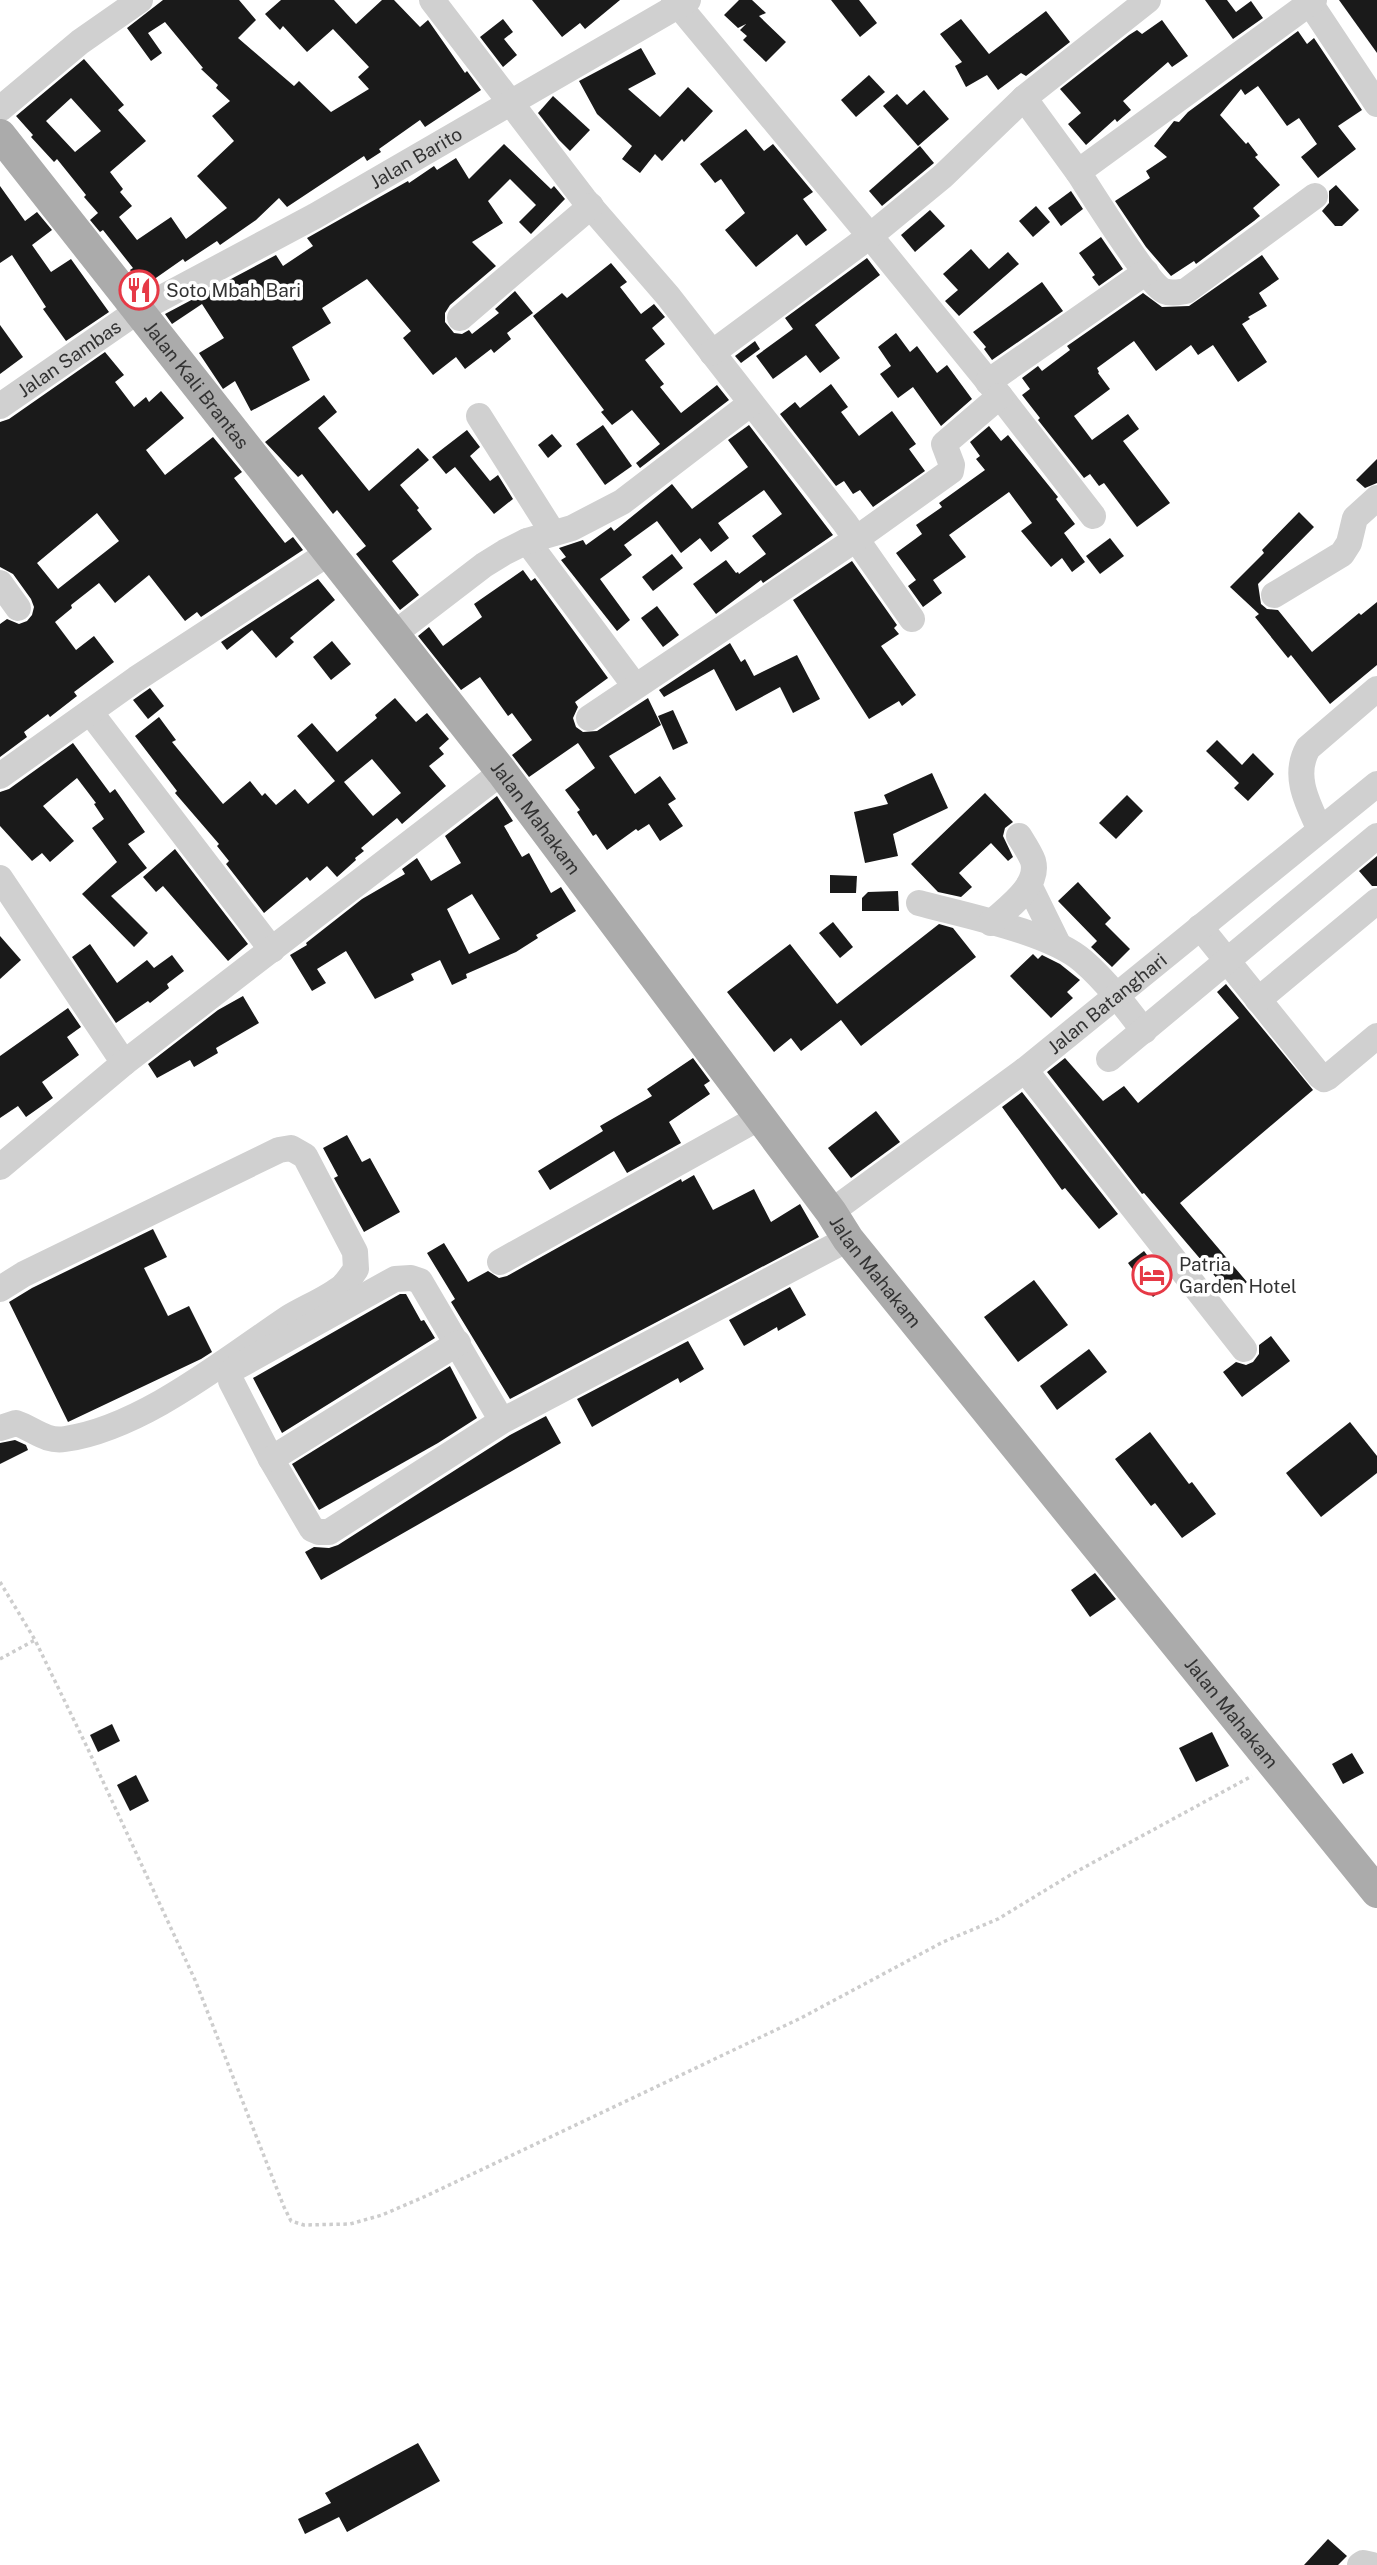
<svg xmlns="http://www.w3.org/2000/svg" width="1377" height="2565" viewBox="0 0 1377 2565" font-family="'Public Sans',sans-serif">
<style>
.building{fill:#1a1a1a;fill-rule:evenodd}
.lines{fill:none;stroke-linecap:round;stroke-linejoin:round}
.path{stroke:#cdcdcd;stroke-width:3.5;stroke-dasharray:3.5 3.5;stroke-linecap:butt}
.minor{stroke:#d0d0d0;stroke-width:26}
.major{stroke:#ababab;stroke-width:32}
.labels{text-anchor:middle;stroke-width:7;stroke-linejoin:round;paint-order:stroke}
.street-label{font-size:19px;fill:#333;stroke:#fff}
.poi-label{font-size:19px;fill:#333;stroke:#fff;text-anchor:start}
</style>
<rect width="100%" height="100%" fill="#fff"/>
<g class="building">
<path d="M163 0H239L256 20 238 38 294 86 299 81 331 112 369 89 358 77 369 67 333 29 307 52 283 26 280 30 265 14 281 0H334L356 24 382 0H394L420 27 428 20 465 73 467 71 481 90 425 127 420 120 379 149 381 152 367 161 364 156 287 207 279 198 256 220 220 245 217 241 185 262 183 259 143 287 130 270 133 268 103 230 100 232 90 220 98 213 84 197 86 195 57 159 54 162 31 137 33 135 16 116 84 59 124 105 118 110 146 141 110 172 123 189 120 192 132 206 119 217 137 240 171 217 186 239 227 208 197 176 234 141 212 116 230 101 216 88 218 85 201 69 203 68 165 22 148 33 162 53 151 61 127 28ZM71 98 101 131 75 152 46 121Z"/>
<polygon points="532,0 620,0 585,29 580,23 562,37"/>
<polygon points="739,0 752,0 766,13 759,16 786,42 766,62 743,40 747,36 740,30 746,24 738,28 724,15"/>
<polygon points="831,0 859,0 877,23 860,37"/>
<polygon points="1205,0 1227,0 1236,12 1251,1 1263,18 1233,39"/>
<polygon points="1339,0 1377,0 1377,53"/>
<polygon points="1046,11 1070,42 1026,76 1021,73 998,90 987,75 966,87 955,66 962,62 940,34 961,19 989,54"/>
<polygon points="503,19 513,32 504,39 517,55 503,67 480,37"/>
<polygon points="1162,20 1188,56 1172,67 1168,62 1123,101 1131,110 1117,122 1115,119 1086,145 1068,124 1081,113 1060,89 1129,35 1137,30 1142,34"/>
<polygon points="1298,31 1307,44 1314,38 1362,110 1338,126 1356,149 1318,178 1301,157 1317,144 1299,118 1287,126 1258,86 1245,95 1241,89 1220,115 1246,144 1248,142 1258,155 1255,157 1280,185 1253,208 1260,216 1254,221 1196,264 1194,261 1171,276 1146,247 1115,201 1150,178 1146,171 1167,157 1154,146 1174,121 1179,122 1188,112"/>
<polygon points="641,48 656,74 628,89 660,117 688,87 713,111 684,142 682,139 662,161 655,154 640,173 622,159 632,146 597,114 579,81"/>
<polygon points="869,75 885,92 856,117 841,100"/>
<polygon points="924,90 949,119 918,146 883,106 897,94 907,105"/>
<polygon points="553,96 590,130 570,151 559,140 538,113"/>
<polygon points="746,129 764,151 773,144 813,192 803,199 827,230 806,246 797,234 756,267 725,230 745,213 721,179 715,183 700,164"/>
<polygon points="504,144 551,189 554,186 565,199 531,234 519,222 536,205 510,179 488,201 503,223 472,242 496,266 450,305 445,313 445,322 454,333 462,334 469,330 472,334 499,313 495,309 515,291 533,313 507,333 511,339 494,353 491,349 465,369 456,357 433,375 403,338 411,331 367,279 322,308 331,323 292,347 310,380 251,411 235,381 223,389 199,353 224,338 202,304 172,324 165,314 276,255 283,266 313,246 307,238 408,181 409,183 434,166 437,170 456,158 469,179"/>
<polygon points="920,146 934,163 882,206 869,191"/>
<polygon points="1336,185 1359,210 1342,226 1335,226 1322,211 1329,203 1329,191"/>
<polygon points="0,186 25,221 37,212 52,230 32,245 51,272 71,259 109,312 66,341 43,309 46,307 12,255 0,263"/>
<polygon points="1071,191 1083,209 1061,226 1048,208"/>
<polygon points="1036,206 1050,222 1033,237 1019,221"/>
<polygon points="930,210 945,226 915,252 901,235"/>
<polygon points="1101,237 1123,269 1099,286 1092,277 1095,275 1079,253"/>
<polygon points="971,249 989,269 1008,252 1019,264 959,316 945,301 958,290 943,274"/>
<polygon points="1262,255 1279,279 1259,293 1267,306 1248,317 1250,319 1242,324 1267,362 1238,382 1213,345 1198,355 1191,345 1156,371 1134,341 1097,368 1099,372 1098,373 1110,389 1074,416 1092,440 1128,414 1139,429 1123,441 1170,503 1137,527 1104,483 1099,486 1090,474 1084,478 1038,420 1040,418 1022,395 1030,389 1022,378 1038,366 1042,371 1070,350 1067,346 1143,293 1162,307 1189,306"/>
<polygon points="867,258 880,275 815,325 840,358 820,373 806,355 773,379 756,356 793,329 785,318"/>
<polygon points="611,263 627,282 620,287 641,314 654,304 665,317 652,328 665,344 645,360 664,384 660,387 681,413 717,385 729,400 640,468 636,463 660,444 632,410 612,425 601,412 604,410 533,316 562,293 567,298"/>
<polygon points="1042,282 1063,311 992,360 984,349 986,347 973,332"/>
<polygon points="0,325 23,357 0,374"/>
<polygon points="896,333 910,352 917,346 937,373 947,365 972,399 941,426 913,387 898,398 880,374 891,366 878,347"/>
<polygon points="755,341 760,349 741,363 735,356"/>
<path d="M105 352 124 375 115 382 134 407 146 397 149 402 161 391 184 418 146 450 165 475 213 437 242 472 234 478 285 543 293 537 303 550 201 617 197 612 185 621 149 575 115 603 99 583 71 605 72 608 55 622 76 650 94 636 114 662 74 692 77 696 50 717 48 714 24 732 27 737 0 757V624L7 619 19 624 27 621 32 615 34 607 31 599 13 574 0 567V422L9 419ZM97 513 119 541 58 589 37 563Z"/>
<polygon points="831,384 848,407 841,412 859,436 892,411 916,444 909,449 925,471 873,507 860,490 853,494 844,481 836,486 780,414 795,402 800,408"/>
<polygon points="324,395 337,412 318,428 369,491 418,448 429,460 400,485 419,508 417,510 432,529 392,561 419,595 400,610 356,554 366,546 337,510 333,514 302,474 298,477 265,442"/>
<polygon points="603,425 632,466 605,485 576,444"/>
<polygon points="749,425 833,535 763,583 761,580 716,614 693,584 726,560 736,573 738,572 739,574 766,554 752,536 782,514 764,490 718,523 729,538 711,552 700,538 681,553 657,521 624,545 632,555 600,579 630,620 617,631 561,560 566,557 559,548 583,540 586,545 611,527 614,531 672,484 692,509 748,467 728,440"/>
<polygon points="989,426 1001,441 1008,435 1058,497 1056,499 1075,524 1064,533 1085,562 1072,572 1062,558 1051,567 1021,531 1032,523 1009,492 949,535 966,557 933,580 942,593 923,607 908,586 916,580 896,553 922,534 916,525 942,507 939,503 985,470 976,459 980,456 970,442"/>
<polygon points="467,430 480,447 470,456 490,481 498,475 513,499 494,514 455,467 446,474 432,457"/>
<polygon points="552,434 562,446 548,458 538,445"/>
<polygon points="1377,459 1377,483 1365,488 1356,480"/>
<polygon points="1299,512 1314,527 1258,584 1261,604 1267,609 1278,610 1312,652 1359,613 1361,615 1377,602 1377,665 1330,704 1291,655 1288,658 1255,617 1259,614 1230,587 1264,553 1262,550"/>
<polygon points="1110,538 1124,556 1100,574 1086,556"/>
<polygon points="672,554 683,568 653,591 642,577"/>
<polygon points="852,561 897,625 894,628 899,634 881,646 916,695 902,706 899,701 869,719 793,600"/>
<polygon points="523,570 531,581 535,578 608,678 575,702 578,707 573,718 576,727 583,732 597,731 648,698 661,725 609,756 635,794 660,776 676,799 668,804 683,826 660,841 649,824 638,831 636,829 607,850 596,834 593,836 577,812 580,810 565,790 595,768 578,743 529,777 512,755 532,740 512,713 508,716 480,677 461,690 418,636 429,627 443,646 482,617 474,604"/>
<polygon points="318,579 335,600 290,638 294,642 276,658 252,630 227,650 221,642"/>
<polygon points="657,606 679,635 663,647 641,618"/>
<polygon points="332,641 351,664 331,680 313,657"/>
<polygon points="730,643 741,662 745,659 754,676 797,655 820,699 793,713 780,687 736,711 714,669 664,697 659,690"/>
<polygon points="150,688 164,706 148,719 133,700"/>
<path d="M395 698 416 722 427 713 449 739 439 748 444 754 429 766 446 786 402 824 397 818 361 848 364 851 355 858 356 860 337 877 327 866 310 881 307 877 264 913 226 864 229 861 217 846 219 844 175 793 177 791 135 736 159 717 176 740 172 742 223 804 250 781 262 796 265 793 276 805 295 789 308 804 335 781 297 736 312 723 337 752 377 718 375 715ZM372 759 401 793 373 816 344 782Z"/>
<polygon points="673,710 688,743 673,750 658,716"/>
<polygon points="1217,740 1242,765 1253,753 1274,774 1248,801 1234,788 1239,783 1206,751"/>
<polygon points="73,743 110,793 115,789 145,832 128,844 147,868 111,896 148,933 134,947 82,894 117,862 92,828 104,819 94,804 96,803 77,778 43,806 74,841 50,862 42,853 32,861 0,826 0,792 9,789"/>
<polygon points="932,773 948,808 893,834 898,856 865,863 854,812 888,804 884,795"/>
<polygon points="985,793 1013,822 1005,828 1003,836 1013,857 1008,861 991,843 959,873 972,887 961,897 938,892 911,864"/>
<polygon points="1127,795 1143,811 1116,839 1099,823"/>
<path d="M497 796 513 821 504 826 522 857 529 853 551 893 561 887 576 911 536 935 538 938 516 952 466 974 467 978 452 985 440 960 411 974 414 980 375 999 346 951 317 969 326 983 312 991 290 955 307 945 306 943 362 899 405 874 402 869 417 858 431 881 461 863 445 836ZM472 894 500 939 469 954 447 909Z"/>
<polygon points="175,849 248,944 228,961 163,886 156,892 143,877"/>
<polygon points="1377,856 1377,886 1372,886 1359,871"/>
<polygon points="830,875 857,876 856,893 830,893"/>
<polygon points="1078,882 1111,918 1105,924 1130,949 1112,967 1091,947 1097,941 1058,901"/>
<polygon points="898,891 899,911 862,911 862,898 868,892"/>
<polygon points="833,922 853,947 840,958 819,933"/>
<polygon points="939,924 953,928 976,957 861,1046 841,1020 801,1051 791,1038 774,1052 727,992 790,944 837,1004"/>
<polygon points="0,936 21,960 0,979"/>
<polygon points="90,944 117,983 147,960 154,968 172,955 184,971 167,984 169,988 150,1003 148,1001 116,1023 72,957"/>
<polygon points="1033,954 1038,959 1042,955 1060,964 1080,980 1067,992 1073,998 1051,1018 1010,976"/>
<polygon points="1226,984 1313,1090 1180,1203 1247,1282 1231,1295 1144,1193 1142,1194 1047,1072 1065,1058 1103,1101 1124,1086 1138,1103 1239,1018 1217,992"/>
<polygon points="243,996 259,1023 216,1048 218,1053 194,1067 190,1060 157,1078 148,1064 218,1010"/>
<polygon points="68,1008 81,1027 67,1037 79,1055 42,1082 53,1098 26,1117 18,1106 0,1118 0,1056"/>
<polygon points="693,1058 710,1081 704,1085 710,1094 669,1122 681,1143 627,1173 614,1151 550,1190 538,1171 603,1131 600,1126 652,1096 647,1089"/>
<polygon points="1022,1092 1118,1214 1099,1229 1065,1188 1062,1190 1002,1107"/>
<polygon points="876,1111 900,1142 851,1178 828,1148"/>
<polygon points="347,1135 362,1162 370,1158 400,1212 364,1232 334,1178 338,1176 323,1148"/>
<polygon points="694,1175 713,1210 754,1189 771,1222 800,1204 819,1237 510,1399 451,1302 455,1299 427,1253 444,1243 468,1282 488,1271 499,1278 507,1276 681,1179 682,1182"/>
<polygon points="153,1229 167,1257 144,1268 168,1316 189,1306 212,1352 201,1359 68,1422 9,1302 32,1288"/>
<polygon points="1144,1251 1169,1284 1153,1297 1128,1263"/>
<polygon points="1034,1280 1068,1325 1018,1362 984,1317"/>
<polygon points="790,1287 806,1315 778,1331 777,1327 744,1346 729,1320"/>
<polygon points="400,1294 406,1294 421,1321 424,1320 435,1338 282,1433 253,1378"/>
<polygon points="1271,1336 1290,1361 1242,1397 1223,1372 1236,1362 1246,1365 1253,1362 1259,1354 1259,1345"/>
<polygon points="688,1341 704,1369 680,1383 678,1378 592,1427 577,1399"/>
<polygon points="1089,1349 1107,1372 1057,1410 1040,1386"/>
<polygon points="450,1366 477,1418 438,1443 319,1510 292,1464"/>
<polygon points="546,1416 561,1443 321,1580 305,1552 314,1547 329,1548 338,1545 510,1435"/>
<polygon points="1350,1422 1377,1456 1377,1473 1321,1517 1286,1473"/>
<polygon points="1150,1432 1189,1484 1192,1482 1216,1514 1182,1538 1155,1503 1151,1506 1115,1459"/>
<polygon points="15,1440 26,1445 28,1450 0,1464 0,1443"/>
<polygon points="1095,1573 1116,1599 1090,1617 1071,1590"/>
<polygon points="112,1724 120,1741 98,1752 90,1735"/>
<polygon points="1212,1732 1229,1766 1196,1782 1179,1748"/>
<polygon points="1352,1753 1364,1773 1343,1784 1332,1764"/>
<polygon points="136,1775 149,1801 130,1811 117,1785"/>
<polygon points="418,2443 440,2481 347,2532 339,2517 305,2534 298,2519 331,2503 325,2493"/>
<polygon points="1328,2539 1347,2556 1338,2565 1304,2565"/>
</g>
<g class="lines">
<g class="path">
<polyline points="0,1582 35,1640 87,1747 195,1980 284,2207 291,2221 304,2225 350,2224 382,2215 426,2196 801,2018 943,1942 998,1919 1072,1874 1252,1776"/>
<polyline points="0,1659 35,1640"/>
</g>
<g class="minor">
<polyline points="432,0 584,199 668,296 845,523 912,619"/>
<polyline points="674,0 870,236 1000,396 1093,516"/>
<polyline points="1308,0 1377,104"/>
<path d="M1314 0 1078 172C1091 192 1149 285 1164 291 1171 294 1179 292 1186 291L1315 196"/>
<polyline points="1024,98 1078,172"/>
<polyline points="0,109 80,42 140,0"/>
<polyline points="460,318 591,206"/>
<polyline points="712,353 870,236 943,176 1024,98 1148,0"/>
<polyline points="988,382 1146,272"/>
<path id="s1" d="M0 406 139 310 315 216 688 0"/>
<polyline points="479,416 553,533"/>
<polyline points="527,541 635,686"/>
<polyline points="0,583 18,608"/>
<polyline points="1274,595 1342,554 1349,543 1355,518 1377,498"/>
<polyline points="394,634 484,565 505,552 527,541 572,528 622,502 750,404"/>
<polyline points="90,712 272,950"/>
<polyline points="589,718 856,539 951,471 952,465 944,444 1000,396"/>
<polyline points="0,776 136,679 330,552"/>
<path d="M1320 830C1308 804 1292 776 1308 748L1377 689"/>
<polyline points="0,878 124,1063"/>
<polyline points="1029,885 1058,944"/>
<path d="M919 903C963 915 1050 932 1083 961 1106 981 1125 1006 1144 1031"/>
<path d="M991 923C1007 908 1040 886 1033 861 1030 853 1024 844 1019 836"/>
<polyline points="1200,927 1320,1076 1324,1079 1328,1077 1377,1036"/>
<polyline points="1258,1000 1377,901"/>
<polyline points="1109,1059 1377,836"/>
<polyline points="1025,1070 1244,1349"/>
<polyline points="0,1167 124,1063 502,772"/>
<path id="s2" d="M831 1212 1025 1070 1377 784"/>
<polyline points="500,1262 760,1117"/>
<path d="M0 1289 24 1274 279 1150 291 1148 305 1156 355 1252 356 1269C352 1275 348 1281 343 1286 329 1298 304 1308 288 1318 224 1361 142 1428 65 1439 45 1442 34 1429 16 1423L0 1428"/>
<polyline points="502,1421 420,1281 411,1278 395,1279 235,1368 231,1373 231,1381 271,1459 312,1529 319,1532 329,1532 502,1421 848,1239"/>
<polyline points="271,1459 458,1343"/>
<polyline points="1360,2565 1363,2563 1372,2565"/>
</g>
<path class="major" id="s3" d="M0 135 502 772 831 1212 848 1239 1377 1892"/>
</g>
<defs>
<g id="restaurant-ring" transform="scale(2.0125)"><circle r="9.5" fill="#fff" stroke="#e63946" stroke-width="1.5"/><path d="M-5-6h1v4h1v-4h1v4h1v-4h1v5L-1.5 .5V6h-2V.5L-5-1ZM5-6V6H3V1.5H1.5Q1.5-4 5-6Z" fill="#e63946"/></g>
<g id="hotel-ring" transform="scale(2.0125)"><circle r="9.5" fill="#fff" stroke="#e63946" stroke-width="1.5"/><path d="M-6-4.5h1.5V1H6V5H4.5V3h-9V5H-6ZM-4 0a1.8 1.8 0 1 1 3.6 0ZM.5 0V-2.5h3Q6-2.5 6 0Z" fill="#e63946"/></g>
</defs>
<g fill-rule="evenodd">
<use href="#restaurant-ring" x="139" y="290"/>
<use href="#hotel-ring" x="1152" y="1275"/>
</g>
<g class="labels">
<g class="street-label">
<text dy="7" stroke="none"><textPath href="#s1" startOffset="485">Jalan Barito</textPath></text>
<text dy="7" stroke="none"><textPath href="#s1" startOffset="84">Jalan Sambas</textPath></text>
<text dy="7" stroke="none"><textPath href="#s3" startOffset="318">Jalan Kali Brantas</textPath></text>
<text dy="7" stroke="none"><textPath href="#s3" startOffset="868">Jalan Mahakam</textPath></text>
<text dy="7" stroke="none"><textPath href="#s2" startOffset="346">Jalan Batanghari</textPath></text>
<text dy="7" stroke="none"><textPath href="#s3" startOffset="1435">Jalan Mahakam</textPath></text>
<text dy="7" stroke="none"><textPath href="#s3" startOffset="2002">Jalan Mahakam</textPath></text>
</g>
<g class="poi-label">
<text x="166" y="297">Soto Mbah Bari</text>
<text x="1179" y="1271">Patria<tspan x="1179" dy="22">Garden Hotel</tspan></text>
</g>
</g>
</svg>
